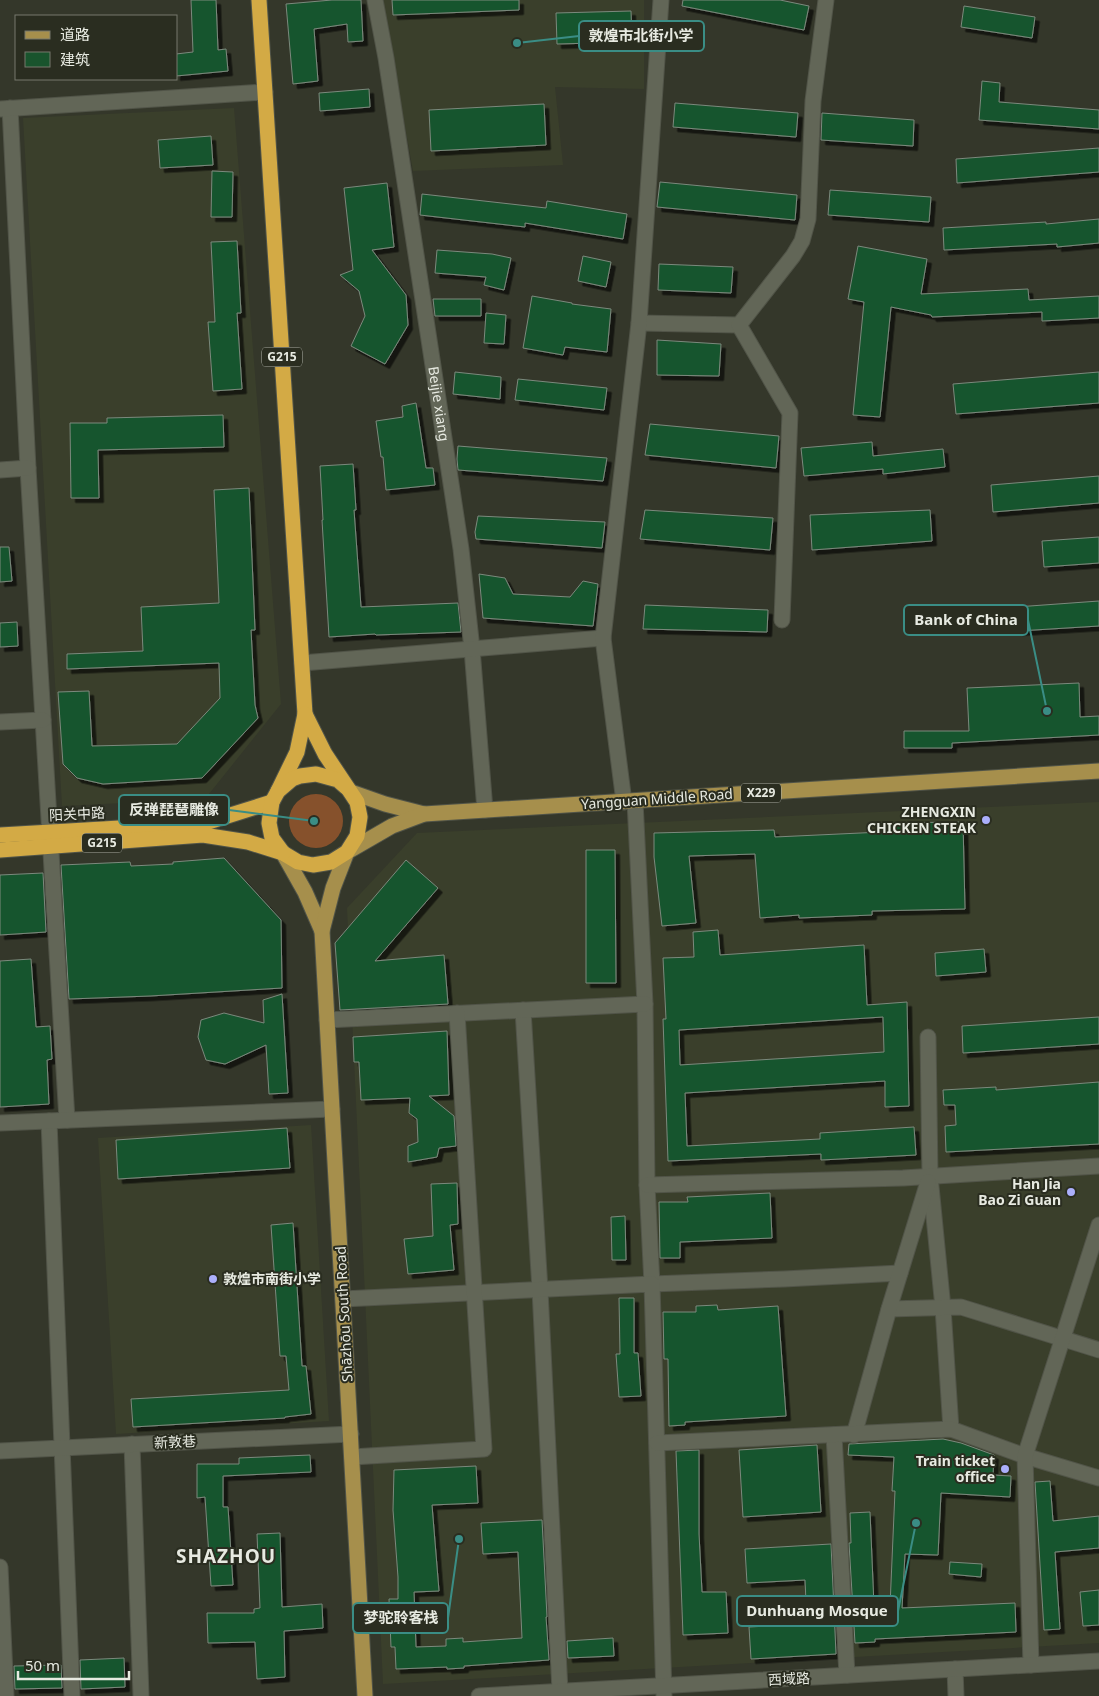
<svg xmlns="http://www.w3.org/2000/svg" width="1099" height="1696" viewBox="0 0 1099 1696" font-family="'Noto Sans','Noto Sans SC',sans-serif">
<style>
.built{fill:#3a3f2b}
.green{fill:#86512c}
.building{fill:#19542d;stroke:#7b897d;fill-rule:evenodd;filter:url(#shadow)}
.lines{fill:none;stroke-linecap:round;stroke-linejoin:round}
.minor-casing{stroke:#515448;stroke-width:17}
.major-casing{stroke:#515448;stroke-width:17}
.highway-casing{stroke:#515448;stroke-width:17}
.minor{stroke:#626657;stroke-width:15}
.major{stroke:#a68f4c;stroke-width:15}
.highway{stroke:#d3aa45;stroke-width:15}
.poi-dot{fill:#abaffb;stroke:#2a2d20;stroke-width:2}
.labels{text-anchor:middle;stroke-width:4;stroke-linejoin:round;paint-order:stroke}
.shield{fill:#2a2d20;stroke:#aeb1a7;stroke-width:1}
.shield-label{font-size:12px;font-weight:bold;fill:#e7eae1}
.street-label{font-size:14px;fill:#e7eae1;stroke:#2a2d20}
.poi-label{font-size:14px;font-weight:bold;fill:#e7eae1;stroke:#2a2d20;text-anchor:end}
.district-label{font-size:19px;font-weight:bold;letter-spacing:1px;fill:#e7eae1;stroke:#2a2d20}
.leader{fill:none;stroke:#3a8d85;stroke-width:2}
.callout-dot{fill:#3a8d85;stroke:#2a2d20;stroke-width:2}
.callout{fill:#2a2d20;stroke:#3a8d85;stroke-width:2}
.callout-label{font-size:15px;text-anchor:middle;font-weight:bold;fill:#e7eae1}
</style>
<defs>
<filter id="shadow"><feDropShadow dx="4.5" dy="4.5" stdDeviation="0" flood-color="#0009"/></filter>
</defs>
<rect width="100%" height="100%" fill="#34372a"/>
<g class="built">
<polygon points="382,0 644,0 644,89 555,87 563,165 413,171"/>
<polygon points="234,108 281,704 205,799 62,806 23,118"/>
<polygon points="1099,802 1099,1643 383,1684 347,908 417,833"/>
<polygon points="311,1125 329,1421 116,1434 98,1138"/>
</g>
<circle class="green" cx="316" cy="821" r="27"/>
<g class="building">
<polygon points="191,0 216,0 218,50 226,49 228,71 176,76 176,54 193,52"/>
<polygon points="332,0 361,0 363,41 348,42 347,24 314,29 318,81 293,84 286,4"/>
<polygon points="392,0 519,0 519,10 393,15"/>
<polygon points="683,0 780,0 809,6 804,30 682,6"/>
<polygon points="964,6 1035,17 1032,38 961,27"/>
<polygon points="631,11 632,42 557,44 556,13"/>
<polygon points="982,81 1000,83 999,102 1099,110 1099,129 979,120"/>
<polygon points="369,89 370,107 320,111 319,93"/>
<polygon points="675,103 798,113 796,137 673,127"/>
<polygon points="544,104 546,145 431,151 429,110"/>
<polygon points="822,113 914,120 913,146 821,140"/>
<polygon points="211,136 213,165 160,168 158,140"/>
<polygon points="1099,148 1099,172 957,183 956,159"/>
<polygon points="212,171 233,172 232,217 211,217"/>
<polygon points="660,182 797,195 795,220 657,207"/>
<polygon points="387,183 394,247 372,250 406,295 408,325 385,364 351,346 365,316 359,291 340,275 353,270 344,188"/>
<polygon points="830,190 931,197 929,222 828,215"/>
<polygon points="422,194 546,208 547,201 627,214 623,239 525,223 525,227 420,215"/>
<polygon points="1099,219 1099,243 1057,247 1057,244 944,250 943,228 1046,222 1046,224"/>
<polygon points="237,241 241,313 237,313 242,389 213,391 208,322 215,322 211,242"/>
<polygon points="858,246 927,259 921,294 1028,289 1029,300 1099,296 1099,318 1042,321 1042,312 932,317 931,315 891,307 880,417 853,415 864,302 848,299"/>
<polygon points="437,250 492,254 511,258 504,290 484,285 486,277 435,273"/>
<polygon points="583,256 611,262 606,287 578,281"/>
<polygon points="659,264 733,267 731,293 658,290"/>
<polygon points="532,296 572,303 572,304 611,309 607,352 565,347 563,355 523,348"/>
<polygon points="433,299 481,299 481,316 435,316"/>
<polygon points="486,313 506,315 504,344 484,343"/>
<polygon points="657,340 721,344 719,376 657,375"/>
<polygon points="455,372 501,377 500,399 453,394"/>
<polygon points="1099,372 1099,403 956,414 953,384"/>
<polygon points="518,379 607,388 604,410 515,400"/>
<polygon points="416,403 426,468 433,468 435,485 386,490 383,457 381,457 376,421 403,417 402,406"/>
<polygon points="223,415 224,447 98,450 99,498 71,498 70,423 107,423 107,418"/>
<polygon points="650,424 779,436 776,468 645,455"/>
<polygon points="872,442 873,456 943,449 945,467 883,474 883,469 804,476 801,448"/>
<polygon points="458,446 607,458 603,481 458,470 457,459"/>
<polygon points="353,464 356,510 354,510 361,607 458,603 461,632 376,635 375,634 329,637 322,520 323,520 320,466"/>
<polygon points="1099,476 1099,503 993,512 991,485"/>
<polygon points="249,488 255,630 251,630 255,705 258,718 202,778 103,784 77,778 63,764 58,692 89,691 92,746 177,744 220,698 219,663 67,669 67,654 143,651 141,607 219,603 214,490"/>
<polygon points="645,510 773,518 770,550 640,539"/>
<polygon points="930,510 932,541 812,550 810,515"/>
<polygon points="478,516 605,522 602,548 476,539 475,532"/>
<polygon points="1099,537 1099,563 1044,567 1042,541"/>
<polygon points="0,547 9,547 12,581 0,582"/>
<polygon points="479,574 505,578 513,594 570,597 583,581 598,584 593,626 483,618"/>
<polygon points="1099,601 1099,626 1018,631 1016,607"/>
<polygon points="645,605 768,610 767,632 643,629"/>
<polygon points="17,622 18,646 0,647 0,623"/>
<polygon points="1079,683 1080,717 1099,716 1099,735 952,743 952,748 904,748 904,731 969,731 967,688"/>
<polygon points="963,822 965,909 872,911 872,915 799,918 799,915 760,918 755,854 689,856 696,923 662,926 654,857 654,833 774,830 775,837 882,832 881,823"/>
<polygon points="586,850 615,850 616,983 586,983"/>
<polygon points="224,858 281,920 282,988 150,996 69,999 61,865 130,862 131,866 173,864 173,862"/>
<polygon points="406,860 438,888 375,961 444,955 448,1004 340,1010 335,943"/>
<polygon points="43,873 46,932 0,935 0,875"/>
<path d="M718 930 720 955 864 945 867 1005 907 1002 909 1106 885 1107V1081L685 1093 687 1146 820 1139V1133L914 1127 916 1155 821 1160V1154L668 1161 663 1019H666L663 958 694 957 693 932ZM883 1017 884 1052 680 1065 679 1030Z"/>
<polygon points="984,949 986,972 936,976 935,953"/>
<polygon points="31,959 36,1027 50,1026 52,1059 47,1060 49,1104 0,1107 0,961"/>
<polygon points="282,994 288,1093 269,1094 266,1045 225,1064 206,1060 198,1037 201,1020 224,1013 264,1023 263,1000"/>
<polygon points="1099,1017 1099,1044 963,1053 962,1026"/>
<polygon points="447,1031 449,1095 429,1096 454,1116 456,1146 439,1148 437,1157 408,1162 408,1146 418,1142 417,1119 409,1113 410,1098 361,1100 359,1062 354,1062 353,1037"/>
<polygon points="1099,1082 1099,1144 946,1152 945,1126 956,1125 955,1105 944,1105 943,1090 996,1087 996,1090"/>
<polygon points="287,1128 290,1168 118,1179 116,1140"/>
<polygon points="457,1183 458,1224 450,1225 454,1270 408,1274 404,1239 433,1236 431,1184"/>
<polygon points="770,1193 772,1238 680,1242 680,1258 660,1258 659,1202 688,1202 687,1197"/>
<polygon points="625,1216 626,1260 612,1260 611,1217"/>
<polygon points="293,1223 302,1366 306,1366 311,1414 285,1417 285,1418 133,1427 131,1399 289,1390 286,1356 280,1356 271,1225"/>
<polygon points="619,1298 634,1298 634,1353 638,1353 641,1396 619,1397 616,1354 620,1354"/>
<polygon points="717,1305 718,1310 778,1306 786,1416 685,1422 685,1425 669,1426 668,1359 664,1359 663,1312 696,1312 696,1306"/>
<polygon points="943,1439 961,1443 994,1455 993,1475 1011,1476 1010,1497 941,1493 938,1555 905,1554 902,1608 1015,1603 1016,1632 875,1639 875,1642 855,1643 849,1543 851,1543 850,1513 870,1512 874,1606 890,1606 895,1491 892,1491 894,1457 848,1455 849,1444"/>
<polygon points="817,1445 821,1512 743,1517 739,1450"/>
<polygon points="699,1450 699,1534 702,1592 726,1592 728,1633 683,1635 676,1451"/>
<polygon points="310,1455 311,1472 223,1476 223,1507 228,1507 233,1585 211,1586 205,1497 197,1498 197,1464 239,1464 239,1458"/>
<polygon points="476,1466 478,1503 432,1505 439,1591 414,1592 416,1647 446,1646 446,1639 463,1638 463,1642 522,1638 518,1552 483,1554 481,1523 542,1520 547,1617 546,1617 549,1660 464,1666 464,1668 447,1669 447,1667 396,1669 395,1647 391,1647 389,1599 398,1599 398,1577 393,1510 394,1470"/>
<polygon points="1050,1481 1053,1521 1099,1516 1099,1548 1055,1552 1060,1629 1044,1630 1035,1482"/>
<polygon points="280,1533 282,1607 322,1604 323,1628 284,1631 285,1677 257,1679 255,1642 208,1643 207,1613 254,1613 254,1609 260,1608 257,1534"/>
<polygon points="831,1544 836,1654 751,1659 749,1627 807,1624 805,1580 747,1583 745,1549"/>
<polygon points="950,1562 982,1564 981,1577 949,1574"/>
<polygon points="1099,1590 1099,1625 1083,1626 1080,1592"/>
<polygon points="613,1638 614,1656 568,1658 567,1641"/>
<polygon points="124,1658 125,1687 81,1689 80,1660"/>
<polygon points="61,1665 62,1688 15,1689 14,1666"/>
</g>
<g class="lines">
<g class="minor-casing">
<g id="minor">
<path id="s1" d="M375 0 386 58 461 549 472 649 485 810"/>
<polyline points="10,108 28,468 67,1120"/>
<polyline points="1,109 265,92"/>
<polyline points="639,323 739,325"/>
<polyline points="0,470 28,468"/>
<polyline points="782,620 790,413 739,325 793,256 802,241 808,219 813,101 826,0"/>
<polyline points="302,663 603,638"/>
<polyline points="0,722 43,720"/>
<polyline points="635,801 645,1004 647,1185 652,1284 784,1279 900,1273"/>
<polyline points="624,802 603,638 639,323 661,0"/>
<polyline points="523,1010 540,1290 560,1691"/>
<polyline points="327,1020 645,1004"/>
<polyline points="928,1037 930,1176 943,1308 951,1429"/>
<polyline points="49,1121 72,1696"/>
<polyline points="0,1123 332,1109"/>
<polyline points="647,1185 903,1178 1099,1166"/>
<polyline points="343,1299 652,1284 664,1696"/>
<polyline points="889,1309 961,1307 1099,1350"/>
<polyline points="834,1435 847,1675"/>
<polyline points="854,1435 889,1309 928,1182"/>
<polyline points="657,1443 951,1429 1025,1456 1099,1478"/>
<polyline points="132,1444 141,1696"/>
<polyline points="0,1451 351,1434"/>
<polyline points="352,1457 484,1449 457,1013"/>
<polyline points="0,1567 6,1696"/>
<polyline points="1031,1665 1025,1456 1099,1225"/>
<polyline points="955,1669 956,1696"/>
<polyline points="479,1696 1099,1661"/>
</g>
</g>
<g class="major-casing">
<g id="major">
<polyline points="351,792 385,804 424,814"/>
<polyline points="283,853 305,892 322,931"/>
<polyline points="365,1696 322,931 333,888 347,852 392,826 424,814 1099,771"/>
</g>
</g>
<g class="highway-casing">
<g id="highway">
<polyline points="259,0 305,714 297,752 278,791"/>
<polyline points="0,835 205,823 272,802"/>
<polyline points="0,850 203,835 248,842 283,853 298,862 313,865 331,862 347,852 357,836 360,817 357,802 325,754 305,714"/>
<polyline points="283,853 272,838 269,823 272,802 278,791 292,779 300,776 316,774 338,780 346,787"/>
</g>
</g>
<use href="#minor" class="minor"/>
<use href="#major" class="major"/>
<use href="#highway" class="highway"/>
</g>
<g class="poi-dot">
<circle cx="986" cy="820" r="5"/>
<circle cx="1071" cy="1192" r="5"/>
<circle cx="213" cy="1279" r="5"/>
<circle cx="1005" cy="1469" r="5"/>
</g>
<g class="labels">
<g class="shield">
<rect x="262" y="347.5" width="40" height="19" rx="4"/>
<rect x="741" y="783.5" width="40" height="19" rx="4"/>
<rect x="82" y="833.5" width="40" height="19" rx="4"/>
</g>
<g class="shield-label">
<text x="282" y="361">G215</text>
<text x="761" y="797">X229</text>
<text x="102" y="847">G215</text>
</g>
<g class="street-label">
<text dy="5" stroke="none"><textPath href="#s1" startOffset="409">Beijie xiang</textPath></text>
<text transform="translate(657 799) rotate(-4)" y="5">Yangguan Middle Road</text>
<text transform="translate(77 814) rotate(-3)" y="5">阳关中路</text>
<text transform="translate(344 1314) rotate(-93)" y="5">Shāzhōu South Road</text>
<text transform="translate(175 1442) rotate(-3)" y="5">新敦巷</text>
<text transform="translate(789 1679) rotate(-3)" y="5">西域路</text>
</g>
<g class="poi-label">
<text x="976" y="817">ZHENGXIN<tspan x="976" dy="16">CHICKEN STEAK</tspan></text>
<text x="1061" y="1189">Han Jia<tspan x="1061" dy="16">Bao Zi Guan</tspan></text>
<text x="223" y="1284" text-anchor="start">敦煌市南街小学</text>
<text x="995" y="1466">Train ticket<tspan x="995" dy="16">office</tspan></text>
</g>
<g class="district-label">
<text x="226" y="1563">SHAZHOU</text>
</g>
</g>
<path class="leader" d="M517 43L579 36M1047 711L1028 620M314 821L229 810M916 1523L898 1611M459 1539L448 1618"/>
<g class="callout-dot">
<circle cx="517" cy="43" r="5"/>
<circle cx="1047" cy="711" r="5"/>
<circle cx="314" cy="821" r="5"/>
<circle cx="916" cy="1523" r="5"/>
<circle cx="459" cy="1539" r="5"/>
</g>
<g class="callout">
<rect x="579" y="21" width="125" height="30" rx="5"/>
<rect x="904" y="605" width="124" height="30" rx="5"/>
<rect x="119" y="795" width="110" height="30" rx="5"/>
<rect x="737" y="1596" width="161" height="30" rx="5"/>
<rect x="353" y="1603" width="95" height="30" rx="5"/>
</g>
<g class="callout-label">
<text x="641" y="41">敦煌市北街小学</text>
<text x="966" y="625">Bank of China</text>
<text x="174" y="815">反弹琵琶雕像</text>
<text x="817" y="1616">Dunhuang Mosque</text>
<text x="401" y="1623">梦驼聆客栈</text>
</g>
<rect x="15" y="15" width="162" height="65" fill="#2a2d20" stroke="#76796d"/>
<rect x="25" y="31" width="25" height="8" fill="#a68f4c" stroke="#76796d"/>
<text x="60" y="40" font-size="15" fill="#e7eae1">道路</text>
<rect x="25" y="52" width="25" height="15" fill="#19542d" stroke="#76796d"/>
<text x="60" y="65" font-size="15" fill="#e7eae1">建筑</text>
<path d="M18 1671v8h111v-8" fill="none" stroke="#e7eae1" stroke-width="2.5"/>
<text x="25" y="1671" font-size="15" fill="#e7eae1" stroke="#2a2d20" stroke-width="4" paint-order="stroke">50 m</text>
</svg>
